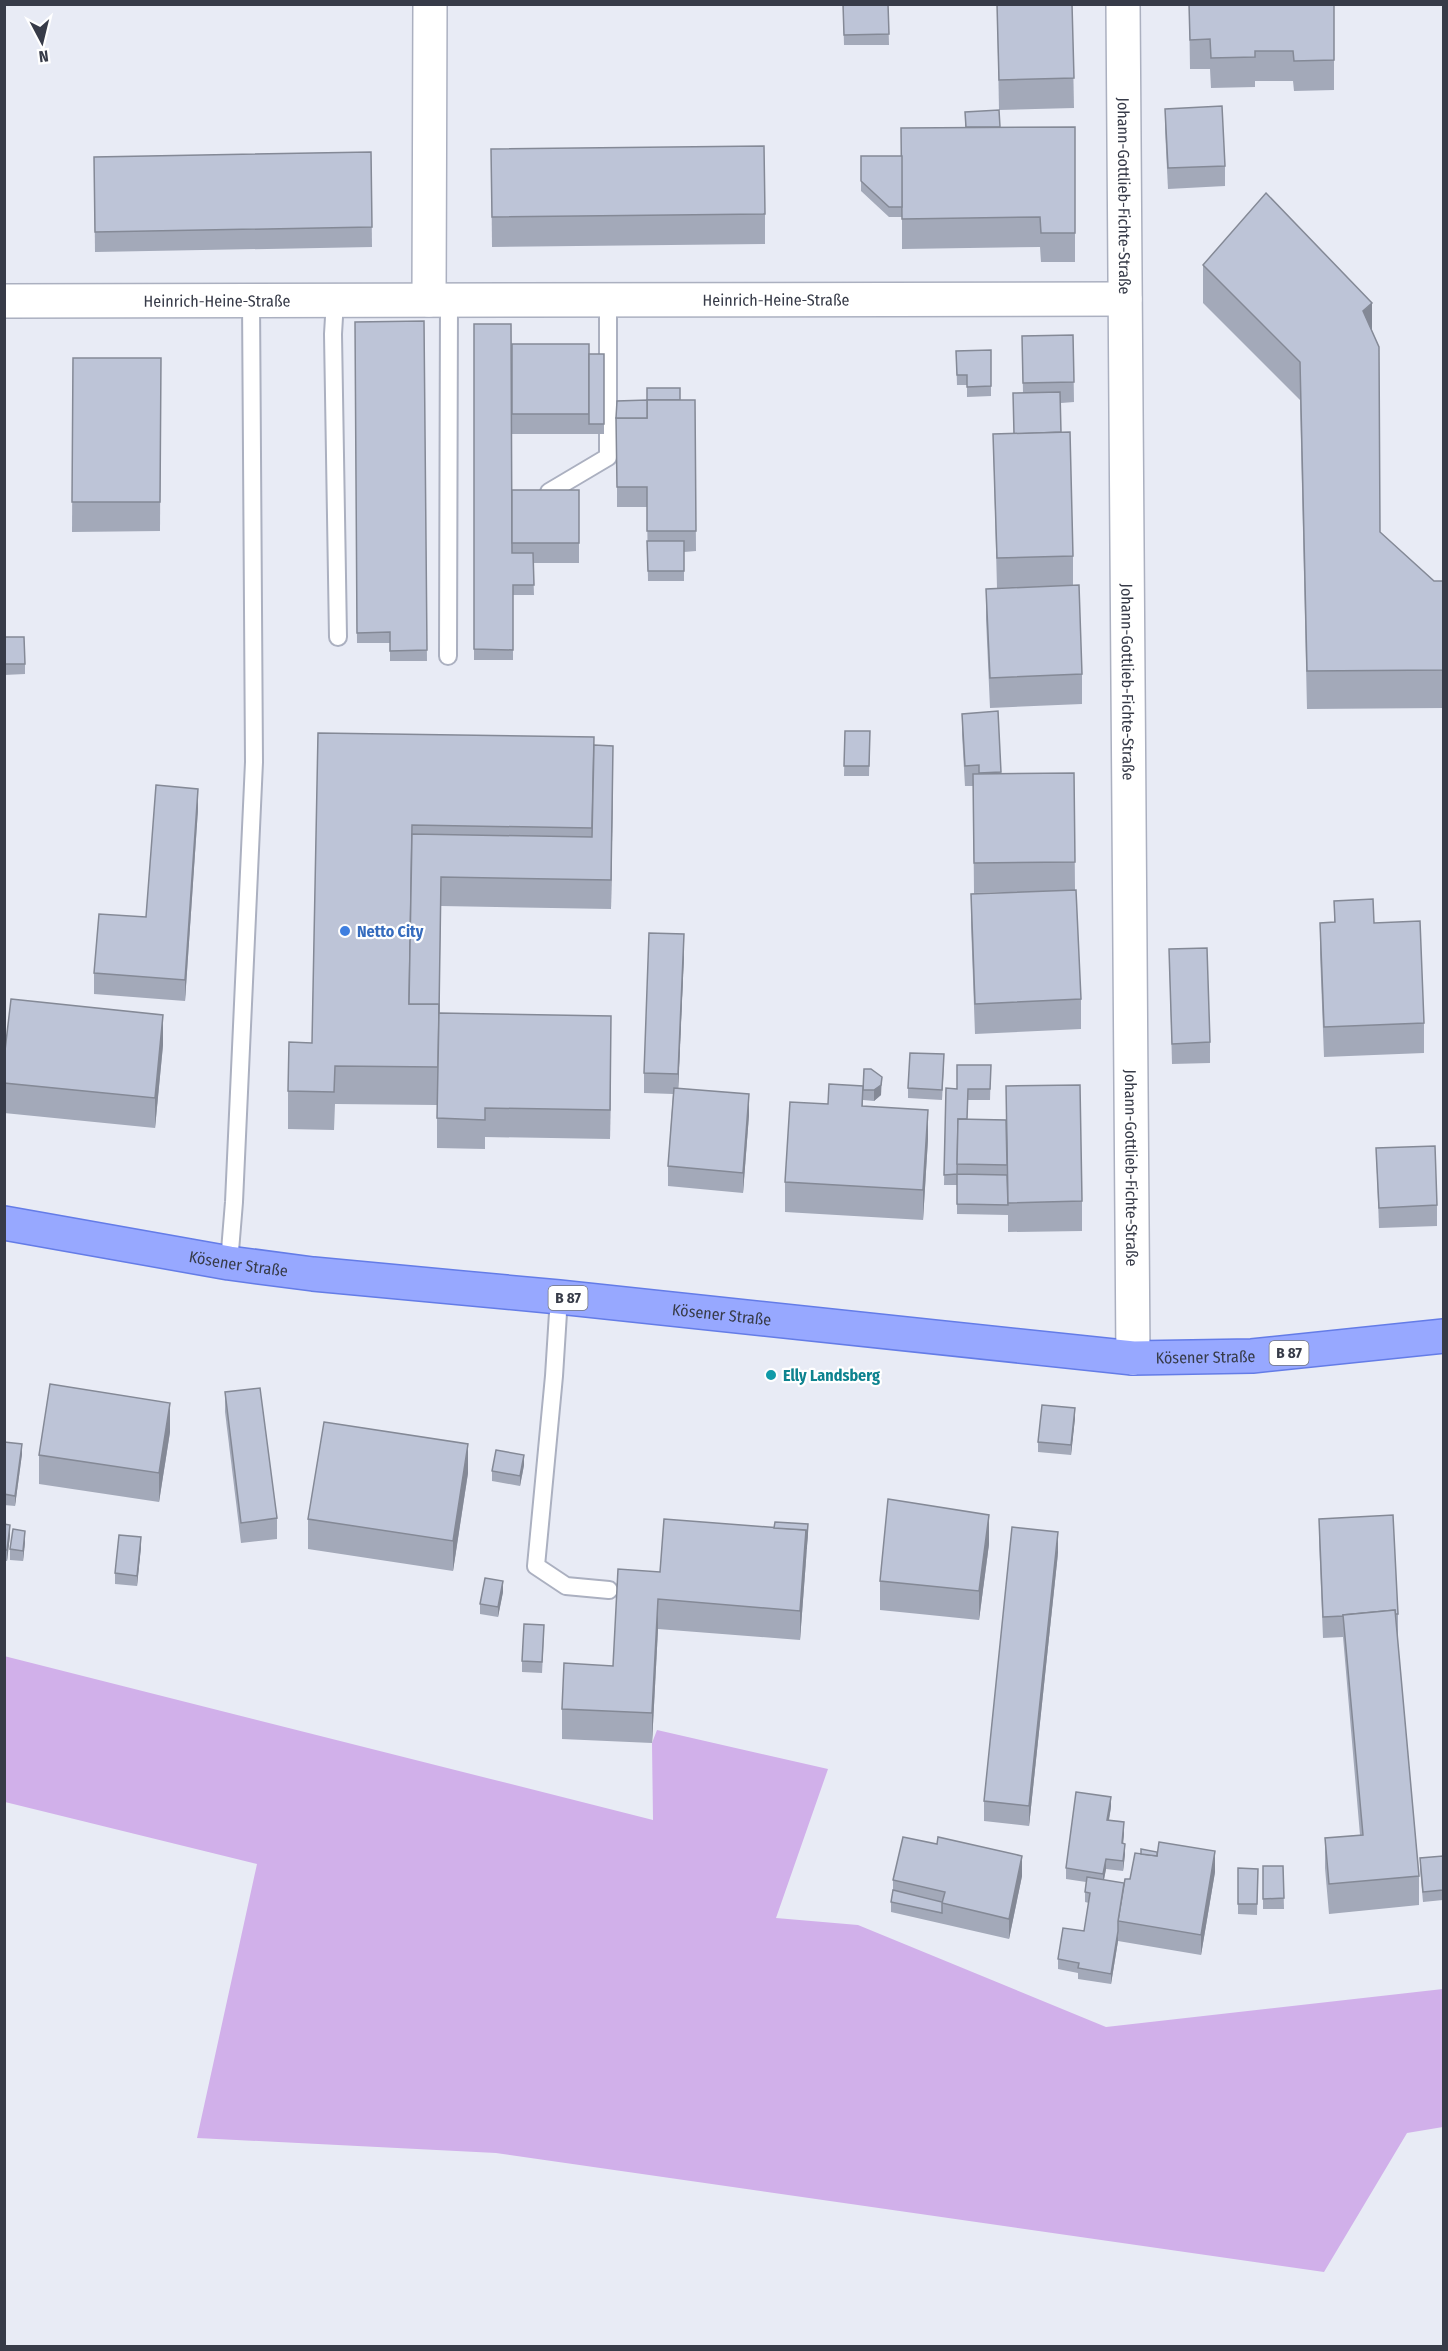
<svg xmlns="http://www.w3.org/2000/svg" width="1448" height="2351" viewBox="0 0 1448 2351" font-family="'Fira Sans Condensed',sans-serif">
<style>
.green{fill:#d1b0ea}
.lines{fill:none;stroke-linecap:round;stroke-linejoin:round}
.service-casing{stroke:#abb0c0;stroke-width:20}
.minor-casing{stroke:#abb0c0;stroke-width:36}
.primary-casing{stroke:#647ce7;stroke-width:36}
.service{stroke:#fff;stroke-width:16}
.minor{stroke:#fff;stroke-width:33}
.primary{stroke:#97a8ff;stroke-width:33}
.wall{fill:#a3a9b9}
.shaded-wall{fill:#848996}
.building{fill:#bdc4d7;stroke:#848996;stroke-width:1.5}
.shop-dot{fill:#3f7fe0;stroke:#fff;stroke-width:2}
.culture-dot{fill:#0f9aa8;stroke:#fff;stroke-width:2}
.labels{text-anchor:middle;stroke-width:4.5;stroke-linejoin:round;paint-order:stroke}
.shield{fill:#fff;stroke:#73767f;stroke-width:1.5}
.shield-label{font-size:15px;font-weight:bold;fill:#373b48}
.street-label{font-size:16px;fill:#373b48;stroke:#fff}
.shop-label{font-size:16px;font-weight:bold;fill:#366cbe;stroke:#fff;text-anchor:start}
.culture-label{font-size:16px;font-weight:bold;fill:#0d838f;stroke:#fff;text-anchor:start}
</style>
<rect width="100%" height="100%" fill="#e8ebf5"/>
<polygon class="green" points="4,1656 653,1820 652,1743 657,1730 828,1769 776,1918 858,1925 1106,2027 1443,1989 1443,2127 1407,2133 1324,2272 496,2153 197,2138 257,1864 5,1802"/>
<g class="lines">
<g class="service-casing">
<g id="service">
<polyline points="335,300 333,334 338,637"/>
<polyline points="549,492 608,457 608,299"/>
<polyline points="448,656 449,300"/>
<polyline points="229,1263 234,1202 254,762 251,300"/>
<polyline points="559,1297 554,1376 536,1566 566,1586 609,1590"/>
</g>
</g>
<g class="minor-casing">
<g id="minor">
<path id="s1" d="M1123 4 1133 1358"/>
<polyline points="429,300 430,4"/>
<path id="s2" d="M4 301 1125 299"/>
</g>
</g>
<g class="primary-casing">
<g id="primary">
<path id="s3" d="M4 1223 229 1263 313 1274 559 1297 1133 1358 1252 1356 1444 1336"/>
</g>
</g>
<use href="#service" class="service"/>
<use href="#minor" class="minor"/>
<use href="#primary" class="primary"/>
</g>
<g class="wall">
<polygon points="843,4 888,4 889,45 844,45"/>
<polygon points="997,4 1072,4 1074,108 999,110"/>
<polygon points="1189,4 1334,4 1334,90 1294,91 1293,81 1255,81 1255,87 1211,88 1210,69 1190,69"/>
<polygon points="1165,109 1225,166 1225,186 1168,189 1165,129"/>
<polygon points="965,112 1000,127 1075,127 1075,262 1041,262 1040,247 902,249 902,202 902,217 889,217 861,191 861,156 901,156 965,127"/>
<polygon points="491,149 765,214 765,244 492,247"/>
<polygon points="371,152 372,247 95,252 94,157"/>
<polygon points="1203,265 1372,330 1380,532 1434,581 1443,581 1443,708 1307,709 1300,400 1203,303"/>
<polygon points="424,321 427,661 390,661 390,643 357,643 355,322"/>
<polygon points="474,324 512,364 589,354 604,354 604,434 512,434 512,490 579,490 579,563 533,563 534,595 513,595 513,660 474,660"/>
<polygon points="1073,335 1074,402 1061,403 1061,432 1073,556 1073,585 1082,674 1082,704 990,708 986,619 986,589 1070,586 997,588 993,434 1014,434 1023,393 1022,336"/>
<polygon points="991,350 991,396 967,397 967,385 957,385 956,351"/>
<polygon points="73,358 161,358 160,531 72,532"/>
<polygon points="695,400 696,551 684,552 684,581 648,581 647,507 617,507 617,401"/>
<polygon points="4,637 25,664 25,674 4,675"/>
<polygon points="998,711 1001,774 1074,773 1075,890 1081,999 1081,1029 975,1034 971,924 971,894 1019,892 974,893 973,786 965,786 962,734 962,714"/>
<polygon points="845,731 870,731 869,776 844,776"/>
<polygon points="318,733 594,745 613,776 611,909 441,906 439,1013 611,1046 610,1139 485,1137 485,1149 437,1148 437,1105 335,1104 334,1130 288,1129 288,1091 312,1043"/>
<polygon points="198,809 185,1001 94,994 94,973 146,917"/>
<polygon points="1334,901 1374,923 1424,1023 1424,1053 1324,1057 1320,953 1320,923 1334,922"/>
<polygon points="1169,949 1210,1042 1210,1063 1172,1064"/>
<polygon points="684,955 678,1089 749,1115 743,1193 668,1186 668,1166 673,1094 644,1093 644,1073"/>
<polygon points="163,1045 155,1128 4,1113 4,1059"/>
<polygon points="944,1065 942,1100 908,1098 908,1088"/>
<polygon points="991,1065 990,1100 968,1100 967,1119 1006,1120 1006,1086 1082,1201 1082,1231 1008,1232 1008,1214 1008,1215 957,1214 957,1185 944,1185 946,1088 957,1089"/>
<polygon points="864,1069 881,1095 874,1101 863,1100 863,1106 928,1139 923,1220 785,1212 785,1182 828,1104 863,1086"/>
<polygon points="1376,1148 1437,1205 1437,1226 1379,1228"/>
<polygon points="225,1392 277,1518 277,1539 241,1543 225,1412"/>
<polygon points="1075,1418 1071,1455 1038,1452 1038,1442"/>
<polygon points="170,1432 159,1502 39,1484 39,1455"/>
<polygon points="4,1442 22,1454 15,1506 4,1505"/>
<polygon points="524,1465 520,1486 492,1481 492,1471"/>
<polygon points="468,1473 453,1571 308,1549 308,1519"/>
<polygon points="1319,1519 1398,1614 1398,1634 1397,1634 1419,1876 1419,1905 1329,1914 1325,1868 1325,1838 1360,1835 1343,1637 1323,1638 1319,1540"/>
<polygon points="4,1524 10,1535 7,1561 4,1561"/>
<polygon points="808,1534 800,1640 658,1629 652,1743 562,1739 562,1709 613,1666 660,1572"/>
<polygon points="25,1542 23,1561 10,1560 10,1549"/>
<polygon points="989,1544 979,1620 880,1610 880,1581"/>
<polygon points="141,1547 137,1586 115,1584 115,1573"/>
<polygon points="1058,1553 1029,1826 984,1821 984,1801"/>
<polygon points="503,1592 498,1617 480,1614 480,1604"/>
<polygon points="544,1635 542,1673 522,1672 522,1661"/>
<polygon points="1111,1807 1109,1820 1124,1833 1123,1844 1125,1854 1123,1871 1106,1869 1104,1880 1124,1883 1130,1879 1215,1872 1201,1955 1118,1941 1111,1984 1078,1979 1078,1973 1058,1969 1058,1959 1084,1931 1089,1903 1085,1902 1085,1892 1086,1882 1066,1879 1066,1868"/>
<polygon points="1443,1856 1443,1900 1423,1902 1420,1868 1420,1858"/>
<polygon points="1263,1866 1283,1866 1284,1909 1263,1909"/>
<polygon points="1238,1868 1258,1869 1257,1915 1238,1914"/>
<polygon points="1022,1876 1009,1939 891,1912 891,1902 893,1890 893,1880"/>
</g>
<g class="shaded-wall">
<polygon points="1372,303 1372,341 1363,311"/>
<polygon points="613,746 613,776 611,909 611,880"/>
<polygon points="198,789 198,809 185,1001 185,980"/>
<polygon points="684,934 684,955 678,1095 678,1074"/>
<polygon points="163,1015 163,1045 155,1128 155,1098"/>
<polygon points="611,1016 611,1046 610,1139 610,1110"/>
<polygon points="882,1077 881,1095 874,1101 874,1090"/>
<polygon points="749,1094 749,1115 743,1193 743,1173"/>
<polygon points="928,1110 928,1139 923,1220 923,1190"/>
<polygon points="170,1403 170,1432 159,1502 159,1473"/>
<polygon points="1075,1408 1075,1418 1071,1455 1071,1445"/>
<polygon points="22,1444 22,1454 15,1506 15,1496"/>
<polygon points="468,1444 468,1473 453,1571 453,1541"/>
<polygon points="524,1455 524,1465 520,1486 520,1476"/>
<polygon points="989,1515 989,1544 979,1620 979,1591"/>
<polygon points="808,1524 806,1560 800,1640 800,1611 806,1530"/>
<polygon points="10,1525 10,1535 7,1561 7,1550"/>
<polygon points="25,1531 25,1542 23,1561 23,1551"/>
<polygon points="1058,1532 1058,1553 1029,1826 1029,1806"/>
<polygon points="141,1537 141,1547 137,1586 137,1576"/>
<polygon points="503,1581 503,1592 498,1617 498,1607"/>
<polygon points="658,1599 658,1629 652,1743 652,1713"/>
<polygon points="1111,1797 1111,1807 1107,1830 1107,1820"/>
<polygon points="1124,1822 1124,1833 1122,1854 1122,1843"/>
<polygon points="1125,1844 1125,1854 1123,1871 1123,1861"/>
<polygon points="1215,1851 1215,1872 1201,1955 1201,1935"/>
<polygon points="1022,1856 1022,1876 1009,1939 1009,1919"/>
<polygon points="1106,1859 1106,1869 1103,1884 1103,1874"/>
<polygon points="1118,1931 1118,1941 1111,1984 1111,1974"/>
</g>
<g class="building">
<polygon points="843,4 888,4 889,34 844,35"/>
<polygon points="997,4 1072,4 1074,78 999,80"/>
<polygon points="1189,4 1334,4 1334,60 1294,61 1293,51 1255,51 1255,57 1211,58 1210,39 1190,40"/>
<polygon points="1222,106 1225,166 1168,168 1165,109"/>
<polygon points="999,110 1000,127 966,127 965,112"/>
<polygon points="1075,127 1075,233 1041,233 1040,217 902,219 901,128"/>
<polygon points="764,146 765,214 492,217 491,149"/>
<polygon points="371,152 372,227 95,232 94,157"/>
<polygon points="861,156 902,156 902,207 889,207 861,181"/>
<polygon points="1266,193 1372,303 1363,311 1379,347 1380,532 1434,581 1443,581 1443,670 1307,671 1300,362 1203,265"/>
<polygon points="424,321 427,650 390,651 390,632 357,633 355,322"/>
<polygon points="474,324 511,324 512,553 533,553 534,585 513,585 513,650 474,649"/>
<polygon points="1073,335 1074,382 1023,383 1022,336"/>
<rect x="512" y="344" width="77" height="70"/>
<polygon points="991,350 991,386 967,387 967,375 957,375 956,351"/>
<rect x="589" y="354" width="15" height="70"/>
<polygon points="73,358 161,358 160,502 72,502"/>
<rect x="647" y="388" width="33" height="12"/>
<polygon points="1060,392 1061,432 1014,434 1013,393"/>
<polygon points="647,400 695,400 696,531 647,531 647,487 617,487 616,418 647,418"/>
<polygon points="647,400 647,418 616,418 617,401"/>
<polygon points="1070,432 1073,556 997,558 993,434"/>
<rect x="512" y="490" width="67" height="53"/>
<polygon points="647,541 684,541 684,571 648,571"/>
<polygon points="1079,585 1082,674 990,678 986,589"/>
<polygon points="4,637 24,637 25,664 4,664"/>
<polygon points="998,711 1001,772 979,773 979,765 965,766 962,714"/>
<polygon points="845,731 870,731 869,766 844,766"/>
<polygon points="318,733 594,737 592,828 412,825 409,1004 439,1004 438,1067 335,1066 334,1092 288,1091 289,1042 312,1043"/>
<polygon points="594,745 613,746 611,880 441,877 439,1013 439,1004 409,1004 412,834 592,837"/>
<polygon points="1074,773 1075,862 974,863 973,774"/>
<polygon points="156,785 198,789 185,980 94,973 99,914 146,917"/>
<polygon points="1076,890 1081,999 975,1004 971,894"/>
<polygon points="1373,899 1374,923 1420,921 1424,1023 1324,1027 1320,923 1335,922 1334,901"/>
<polygon points="649,933 684,934 678,1074 644,1073"/>
<polygon points="1207,948 1210,1042 1172,1044 1169,949"/>
<polygon points="11,999 163,1015 155,1098 4,1083 4,1059"/>
<polygon points="439,1013 611,1016 610,1110 485,1108 485,1120 437,1118"/>
<polygon points="910,1053 944,1054 942,1090 908,1088"/>
<polygon points="957,1065 991,1065 990,1089 968,1089 967,1119 958,1119 957,1174 1007,1175 1008,1205 957,1204 957,1174 944,1175 946,1088 957,1089"/>
<polygon points="864,1069 871,1069 882,1077 881,1085 874,1090 863,1090"/>
<polygon points="829,1084 863,1086 862,1106 928,1110 923,1190 785,1182 790,1102 828,1104"/>
<polygon points="1080,1085 1082,1201 1008,1203 1006,1086"/>
<polygon points="674,1088 749,1094 743,1173 668,1166"/>
<polygon points="958,1119 1006,1120 1007,1165 957,1164"/>
<polygon points="1435,1146 1437,1205 1379,1208 1376,1148"/>
<polygon points="50,1384 170,1403 159,1473 39,1455"/>
<polygon points="260,1388 277,1518 241,1523 225,1392"/>
<polygon points="1042,1405 1075,1408 1071,1445 1038,1442"/>
<polygon points="324,1422 468,1444 453,1541 308,1519"/>
<polygon points="4,1442 22,1444 15,1496 4,1494"/>
<polygon points="496,1450 524,1455 520,1476 492,1471"/>
<polygon points="888,1499 989,1515 979,1591 880,1581"/>
<polygon points="1393,1515 1398,1614 1395,1614 1395,1610 1343,1615 1343,1616 1323,1617 1319,1519"/>
<polygon points="664,1519 806,1530 800,1611 658,1599 652,1713 562,1709 564,1663 613,1666 618,1569 660,1572"/>
<polygon points="775,1522 808,1524 806,1549 806,1530 774,1528"/>
<polygon points="4,1524 10,1525 7,1550 4,1550"/>
<polygon points="1012,1527 1058,1532 1029,1806 984,1801"/>
<polygon points="13,1529 25,1531 23,1551 10,1549"/>
<polygon points="119,1535 141,1537 137,1576 115,1573"/>
<polygon points="485,1578 503,1581 498,1607 480,1604"/>
<polygon points="1395,1610 1419,1876 1329,1884 1325,1838 1363,1835 1343,1615"/>
<polygon points="524,1624 544,1625 542,1662 522,1661"/>
<polygon points="1076,1792 1111,1797 1107,1820 1124,1822 1122,1843 1125,1844 1123,1861 1106,1859 1103,1874 1066,1868"/>
<polygon points="903,1837 937,1844 938,1837 1022,1856 1009,1919 942,1903 945,1892 893,1880"/>
<polygon points="1159,1842 1215,1851 1201,1935 1118,1921 1125,1879 1130,1879 1135,1853 1157,1856"/>
<polygon points="1141,1849 1157,1852 1157,1856 1141,1854"/>
<polygon points="1443,1856 1443,1890 1423,1892 1420,1858"/>
<polygon points="1263,1866 1283,1866 1284,1898 1263,1899"/>
<polygon points="1238,1868 1258,1869 1257,1904 1238,1904"/>
<polygon points="1087,1877 1124,1883 1118,1921 1118,1931 1111,1974 1078,1968 1079,1963 1058,1959 1063,1928 1084,1931 1090,1893 1085,1892"/>
<polygon points="893,1890 942,1902 942,1913 891,1902"/>
</g>
<circle class="shop-dot" cx="345" cy="931" r="6"/>
<circle class="culture-dot" cx="771" cy="1375" r="6"/>
<g class="labels">
<g class="shield">
<rect x="548.5" y="1286" width="39" height="24" rx="4.5"/>
<rect x="1269.5" y="1341" width="39" height="24" rx="4.5"/>
</g>
<g class="shield-label">
<text x="568" y="1303">B 87</text>
<text x="1289" y="1358">B 87</text>
</g>
<g class="street-label">
<text dy="6" stroke="none"><textPath href="#s1" startOffset="192">Johann-Gottlieb-Fichte-Straße</textPath></text>
<text dy="6" stroke="none"><textPath href="#s2" startOffset="772">Heinrich-Heine-Straße</textPath></text>
<text dy="6" stroke="none"><textPath href="#s2" startOffset="213">Heinrich-Heine-Straße</textPath></text>
<text dy="6" stroke="none"><textPath href="#s1" startOffset="678">Johann-Gottlieb-Fichte-Straße</textPath></text>
<text dy="6" stroke="none"><textPath href="#s1" startOffset="1164">Johann-Gottlieb-Fichte-Straße</textPath></text>
<text dy="6" stroke="none"><textPath href="#s3" startOffset="238">Kösener Straße</textPath></text>
<text dy="6" stroke="none"><textPath href="#s3" startOffset="724">Kösener Straße</textPath></text>
<text dy="6" stroke="none"><textPath href="#s3" startOffset="1210">Kösener Straße</textPath></text>
</g>
<g class="shop-label">
<text x="357" y="937">Netto City</text>
</g>
<g class="culture-label">
<text x="783" y="1381">Elly Landsberg</text>
</g>
</g>
<rect width="1448" height="2351" fill="none" stroke="#373b48" stroke-width="12"/>
<g transform="translate(42 42) rotate(173)" stroke="#ffffff" stroke-width="4.5" paint-order="stroke">
<path d="M0-4.5L10 22L0 15L-10 22Z" fill="#373b48"/>
<text y="-9" font-size="16" font-weight="bold" text-anchor="middle" fill="#373b48">N</text>
</g>
</svg>
